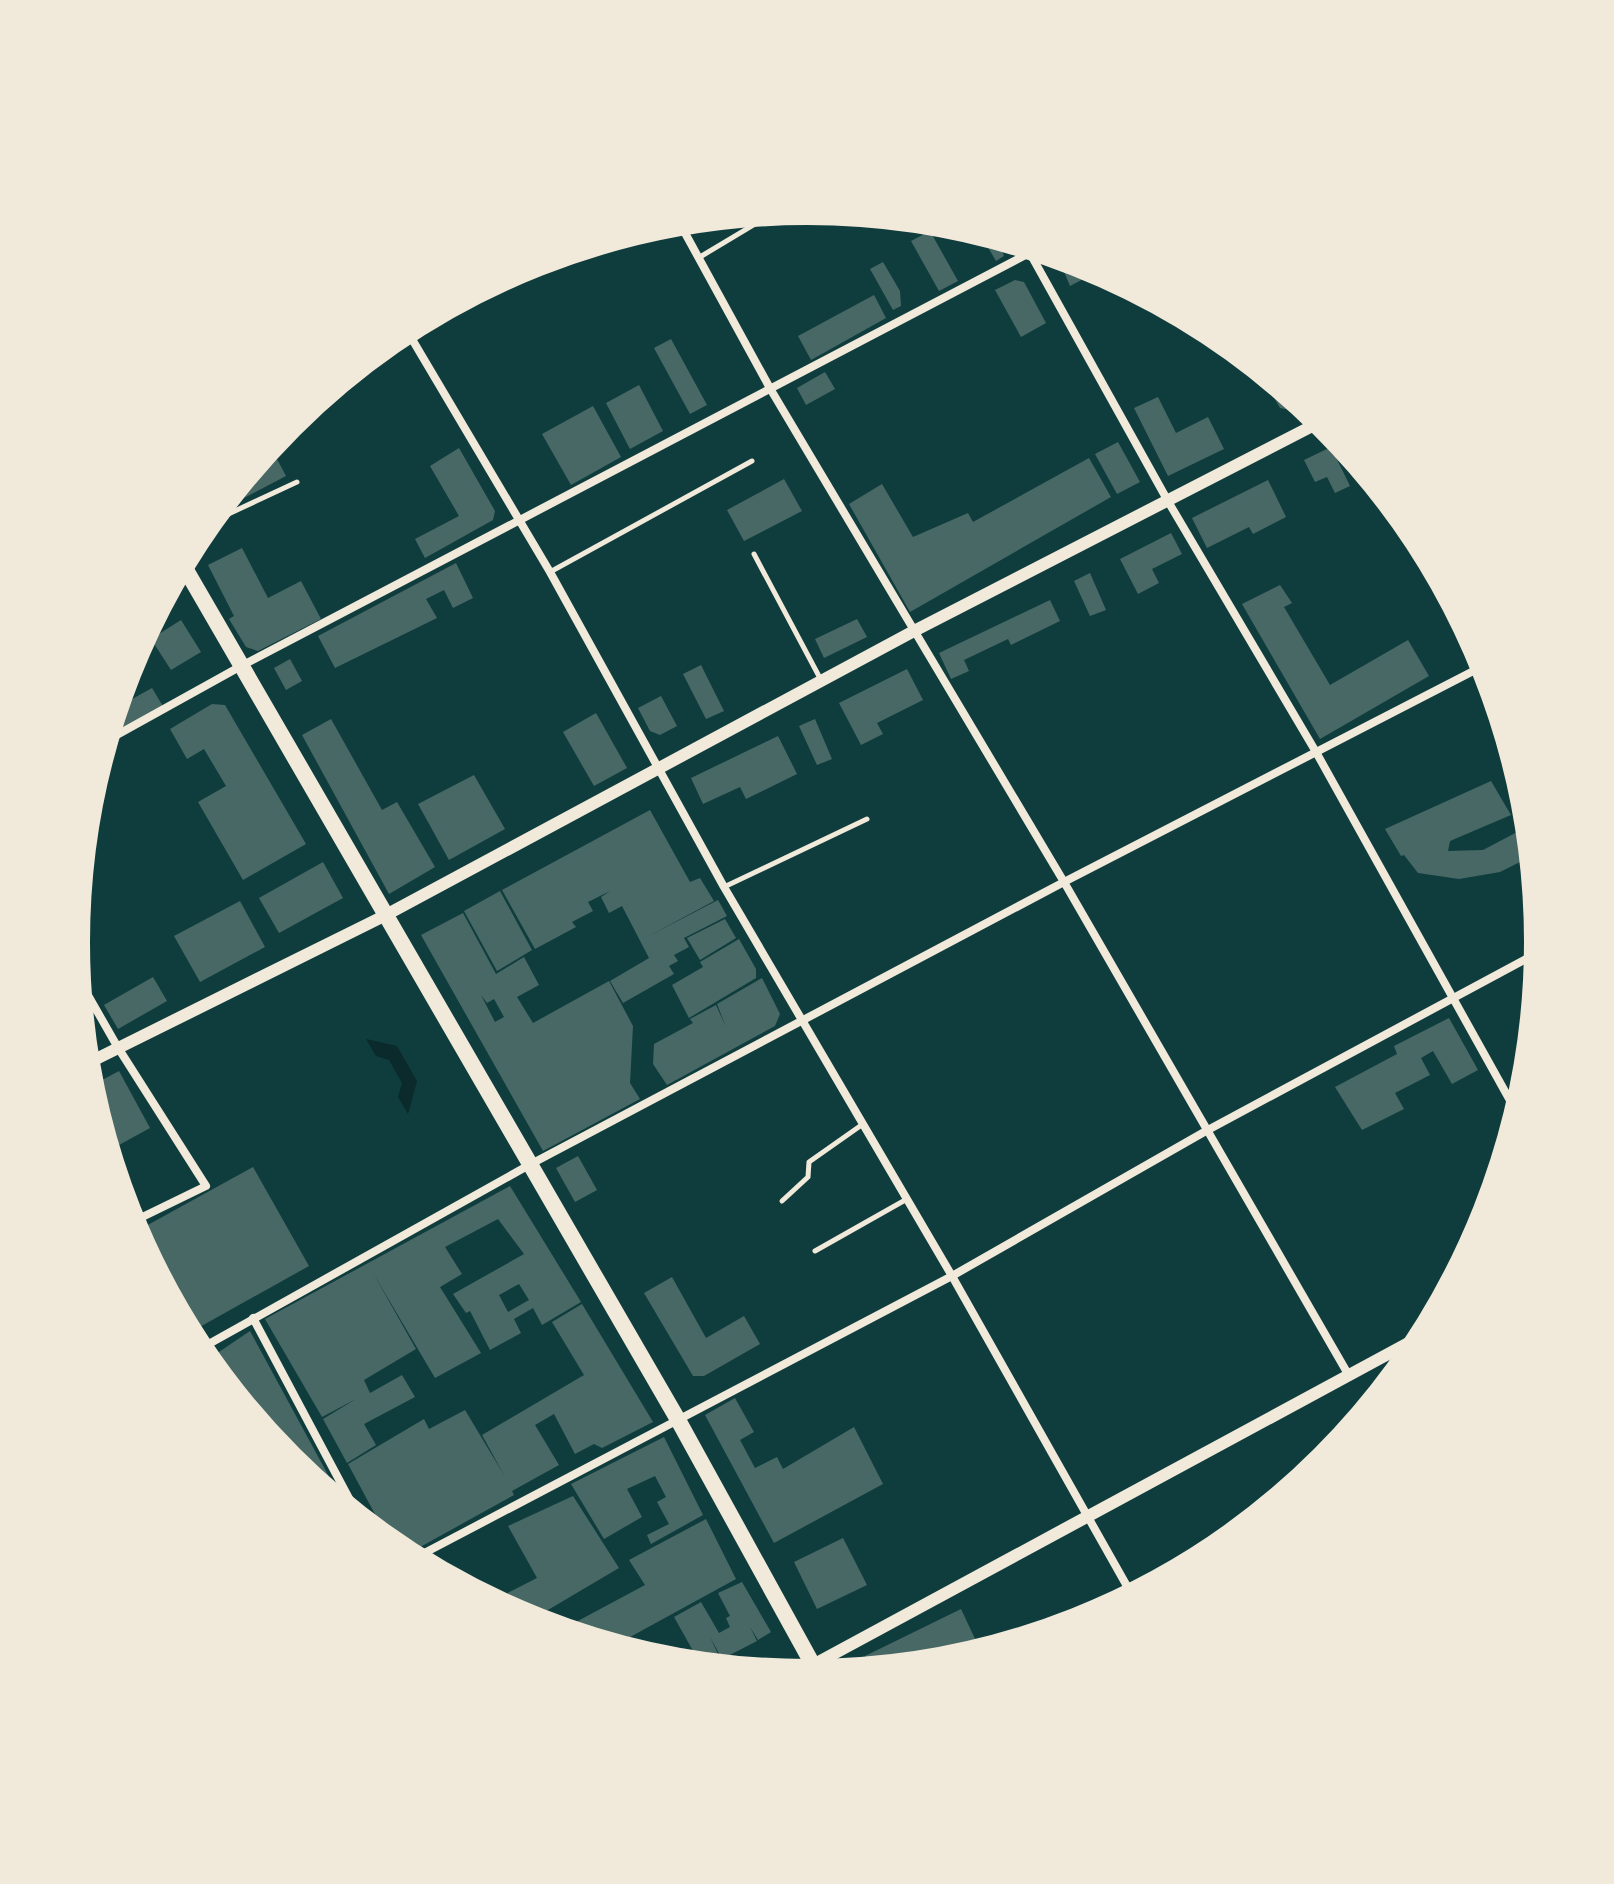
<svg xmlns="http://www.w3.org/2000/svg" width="1614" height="1884" viewBox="0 0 1614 1884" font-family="Barlow,sans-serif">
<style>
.water{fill:#0a2a2b}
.building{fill:#486865;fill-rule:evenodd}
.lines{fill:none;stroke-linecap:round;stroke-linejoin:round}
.service{stroke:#f1e9da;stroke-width:5}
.minor{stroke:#f1e9da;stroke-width:8}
.tertiary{stroke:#f1e9da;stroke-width:12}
.primary{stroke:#f1e9da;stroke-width:16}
.trunk{stroke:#f1e9da;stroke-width:16}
.rim{fill:none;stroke:#f1e9da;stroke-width:4}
</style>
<rect width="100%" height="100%" fill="#0f3d3e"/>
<polygon class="water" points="366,1039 397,1046 417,1081 408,1114 398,1097 402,1083 389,1060 376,1056"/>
<g class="building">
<polygon points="930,231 958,281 939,291 911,241"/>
<polygon points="979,232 997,237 1004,256 996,261"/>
<polygon points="1057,255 1082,263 1089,276 1070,286"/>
<polygon points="883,262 900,291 901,306 893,310 870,269"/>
<polygon points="1015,280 1024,282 1046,323 1021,337 995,290"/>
<polygon points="874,295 886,318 811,360 798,336"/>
<polygon points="671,339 707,405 690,414 654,348"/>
<polygon points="825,372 835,389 806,405 797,388"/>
<polygon points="1276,383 1301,404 1290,410 1280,408 1268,387"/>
<polygon points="639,385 663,431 630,449 606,403"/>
<polygon points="1158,397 1176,433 1208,417 1224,449 1168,476 1134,408"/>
<polygon points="593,406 621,457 571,485 542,434"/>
<polygon points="1118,442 1140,482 1117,494 1095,454"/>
<polygon points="270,446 286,476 215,513"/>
<polygon points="1331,447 1350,486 1335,493 1327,477 1315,482 1304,460"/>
<polygon points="459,448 495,511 493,520 425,558 415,539 459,516 430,466"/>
<polygon points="1089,458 1111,497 910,612 849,504 882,484 913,537 968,513 973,522"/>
<polygon points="784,479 802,511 744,541 727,510"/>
<polygon points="1268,480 1286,517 1253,534 1249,527 1207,548 1192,518"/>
<polygon points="1171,533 1182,554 1152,569 1159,583 1138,594 1120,559"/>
<polygon points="242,548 268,598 301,581 321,619 258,651 246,647 229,619 234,616 208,565"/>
<polygon points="456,563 473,598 453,608 444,590 426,599 437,618 335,668 318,636"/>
<polygon points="1090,573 1106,610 1090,616 1074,581"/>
<polygon points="1280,585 1292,603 1284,607 1330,685 1408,640 1429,676 1320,739 1242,604"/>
<polygon points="1050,600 1060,621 1011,645 1008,639 964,660 969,671 951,679 939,653"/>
<polygon points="857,619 867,637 824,658 815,639"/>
<polygon points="181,620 201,652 171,670 151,639"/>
<polygon points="290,659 302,681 286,690 274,668"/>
<polygon points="701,665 724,711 706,719 683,674"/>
<polygon points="907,669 923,700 877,723 883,734 861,745 839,703"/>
<polygon points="152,688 164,708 107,737 116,708"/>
<polygon points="661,696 677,726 660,735 650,731 638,708"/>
<polygon points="212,704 225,705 306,844 243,880 198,802 226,786 204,749 187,759 170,729"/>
<polygon points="596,713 627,768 594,786 563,732"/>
<polygon points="331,719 382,810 397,802 435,867 389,894 302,735"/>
<polygon points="815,719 832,759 817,765 799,726"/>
<polygon points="778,736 797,774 746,799 740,787 703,804 691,778"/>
<polygon points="474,775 505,829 449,860 418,804"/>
<polygon points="1491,781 1511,815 1450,841 1448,851 1483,850 1521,830 1530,845 1532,856 1500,872 1459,879 1418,873 1404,855 1401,856 1385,829"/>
<polygon points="650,810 690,882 700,878 714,901 647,937 718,900 727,916 684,938 689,947 674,955 678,961 669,966 674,974 623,1003 610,981 649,958 622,906 609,913 601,897 610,891 588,902 593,911 572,922 576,927 535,949 502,890"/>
<polygon points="323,862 343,898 279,933 259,898"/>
<polygon points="500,891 532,950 497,971 464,911"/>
<polygon points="240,901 265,947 200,982 174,936"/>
<path d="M463 913 496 974 524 957 539 985 517 997 533 1023 609 981 633 1026 630 1083 640 1099 543 1151 421 935ZM481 995 487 1003 494 999 504 1017 495 1022Z"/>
<polygon points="725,919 736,938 700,960 687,938"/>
<polygon points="739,939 756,969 756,978 689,1018 672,985 703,967 700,962"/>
<polygon points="153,977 167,1001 118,1029 104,1005"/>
<polygon points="762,978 780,1014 775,1026 667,1085 653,1064 654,1044 693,1023 690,1019 716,1005 726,1027 717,1004"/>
<polygon points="1449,1018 1478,1070 1452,1084 1433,1051 1421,1058 1430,1075 1395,1093 1404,1109 1362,1130 1335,1087 1397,1054 1394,1046"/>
<polygon points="119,1071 150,1128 108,1151 89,1087"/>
<polygon points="578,1156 597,1190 575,1202 556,1168"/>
<polygon points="253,1167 309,1266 189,1333 135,1232"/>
<path d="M510 1186 581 1302 542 1325 533 1308 514 1319 521 1333 490 1350 470 1311 466 1313 453 1294 524 1254 498 1219 445 1247 462 1274 440 1287 481 1353 435 1378 373 1273 416 1349 364 1380 370 1393 402 1375 415 1397 364 1424 376 1445 347 1463 323 1419 356 1399 322 1417 265 1319ZM519 1284 529 1300 508 1312 499 1295Z"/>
<polygon points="672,1277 706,1338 744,1316 760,1344 704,1376 693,1376 644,1293"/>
<polygon points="582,1304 653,1422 602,1448 594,1444 575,1454 554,1414 535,1425 559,1465 512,1491 514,1495 413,1551 406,1555 399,1551 383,1529 348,1464 424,1419 429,1429 465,1410 504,1475 482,1435 584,1375 552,1322"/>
<polygon points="250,1331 346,1508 288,1460 207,1360"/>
<polygon points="735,1398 754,1432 740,1440 755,1468 777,1457 783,1469 854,1427 883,1484 774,1543 705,1415"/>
<polygon points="664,1437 703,1515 651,1544 647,1535 669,1524 657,1502 666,1497 655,1476 627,1489 642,1517 604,1539 571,1484"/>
<polygon points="573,1496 619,1568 531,1620 492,1601 537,1578 508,1526"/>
<polygon points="706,1519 736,1579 621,1642 625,1649 561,1630 645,1585 629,1560"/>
<polygon points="843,1538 867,1585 817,1609 794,1562"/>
<polygon points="742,1582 771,1632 758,1640 750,1627 757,1641 722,1659 710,1637 724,1667 701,1665 674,1617 701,1602 719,1633 730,1627 726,1618 730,1616 718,1593"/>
<polygon points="961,1609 976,1641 932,1663 871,1669 865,1656"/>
<polygon points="666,1645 672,1655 684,1648 692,1664 646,1655"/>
<polygon points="744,1658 750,1669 726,1667"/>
</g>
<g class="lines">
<g class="service">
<polyline points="700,257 775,212"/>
<polyline points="207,524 297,482"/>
<polyline points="754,554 821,680"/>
<polyline points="550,572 752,461"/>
<polyline points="724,887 867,819"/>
<polyline points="782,1201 808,1177 809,1162 863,1124"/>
<polyline points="815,1251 907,1199"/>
</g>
<g class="minor">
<polyline points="679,222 771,390 1064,882 1348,1374"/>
<polyline points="1026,246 1169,503 1316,752 1517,1113"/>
<polyline points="406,329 550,572 724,887 952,1276 1132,1595"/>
<polyline points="106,741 243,665 1037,249"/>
<polyline points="77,976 117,1046 206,1186 130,1223"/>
<polyline points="253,1318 360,1519"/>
<polyline points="198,1350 531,1164 1064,882 1485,665"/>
<polyline points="413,1559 952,1276 1206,1131 1539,952"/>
</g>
<g class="tertiary">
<polyline points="86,1064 384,916 914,631 1322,421"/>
<polyline points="813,1665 1425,1334"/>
</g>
<polyline class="primary" points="797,1674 813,1665"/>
<polyline class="trunk" points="182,563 677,1418 818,1674"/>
</g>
<path d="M0 0H1614V1884H0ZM88 942a719 719 0 1 1 1438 0a719 719 0 1 1-1438 0Z" fill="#f1e9da" fill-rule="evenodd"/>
<path class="rim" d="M88 942a719 719 0 1 1 1438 0a719 719 0 1 1-1438 0Z"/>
</svg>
